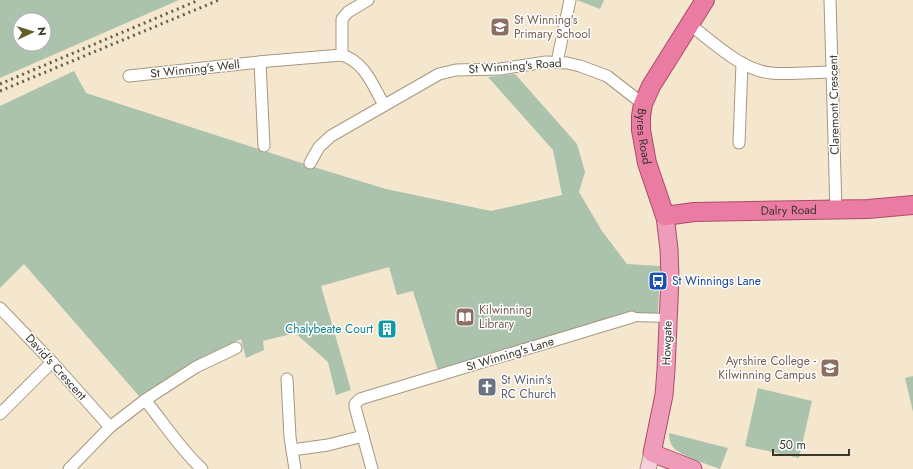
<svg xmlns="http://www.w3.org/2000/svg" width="913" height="469" viewBox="0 0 913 469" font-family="Jost,sans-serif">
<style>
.green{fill:#abc3ac;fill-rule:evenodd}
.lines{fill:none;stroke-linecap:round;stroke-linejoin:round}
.pedestrian-casing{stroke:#a59881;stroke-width:10}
.minor-casing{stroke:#a59881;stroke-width:13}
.secondary-casing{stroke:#a59881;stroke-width:17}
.primary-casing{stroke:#aa4d6a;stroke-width:19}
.trunk-casing{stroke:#aa4d6a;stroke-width:20}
.pedestrian{stroke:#fff;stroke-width:8}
.minor{stroke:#fff;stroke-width:11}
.secondary{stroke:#f7cedc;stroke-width:15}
.primary{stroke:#ef9cba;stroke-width:17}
.trunk{stroke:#ea7ba3;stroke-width:18}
.rail{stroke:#665f51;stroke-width:3;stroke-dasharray:2 4;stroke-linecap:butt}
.labels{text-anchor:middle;stroke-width:3;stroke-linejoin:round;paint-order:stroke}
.education-label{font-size:12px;fill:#785e54;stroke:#fff;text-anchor:start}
.street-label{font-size:12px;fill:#3b362c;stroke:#fff}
.transit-label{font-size:12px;fill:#164399;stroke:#fff;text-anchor:start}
.culture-label{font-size:12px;fill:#0d838f;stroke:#fff;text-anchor:end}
.worship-label{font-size:12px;fill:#5b616d;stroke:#fff;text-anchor:start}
</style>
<rect width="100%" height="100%" fill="#f5e6ce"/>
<g class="green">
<path d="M0 0H179L0 78ZM20 20H44V44H20Z"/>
<polygon points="577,0 604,0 600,9"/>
<polygon points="74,71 86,93 317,168 386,189 491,211 562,195 553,150 488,77 515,74 577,144 585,172 579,192 602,231 627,264 660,266 658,315 438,371 413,291 397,295 389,267 321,286 351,390 336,395 328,362 295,333 263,341 264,350 246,358 241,339 197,360 139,396 24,264 0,288 0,106"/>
<polygon points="913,376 913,412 905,378"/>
<polygon points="758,388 812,401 799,458 745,446"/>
<path d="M669 433 728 448 720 469C710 465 680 456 674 448 670 444 669 439 669 433Z"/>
</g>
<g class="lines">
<g class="pedestrian-casing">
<polyline id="pedestrian" points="632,317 668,318"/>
</g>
<g class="minor-casing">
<g id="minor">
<polyline points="830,0 836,210"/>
<path d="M689 24C713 42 741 70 771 73 790 75 814 72 833 72"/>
<polyline points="342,55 342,19 348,12 368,0"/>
<polyline points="260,62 264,146"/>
<polyline points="557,62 570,0"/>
<path d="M129 76 269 61 342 55C365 62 373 86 384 105"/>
<polyline points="739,143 742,63"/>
<polyline points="310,163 319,147 331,136 439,74 456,70 500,69 546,62 567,63 580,66 607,76 643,104"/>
<polyline points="0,308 52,362 110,427"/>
<polyline points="287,379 290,437 295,469"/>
<polyline points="145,400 196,367 236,348"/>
<polyline points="0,414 52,362"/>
<polyline points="292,450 328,445 363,436"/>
<path d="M69 469 110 427 145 400C164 423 180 449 202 469"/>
<polyline points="372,469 355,407 355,404 360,399 632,317"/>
</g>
</g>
<g class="secondary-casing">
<polyline id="secondary" points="648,469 652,453"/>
</g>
<g class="primary-casing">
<polyline id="primary" points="665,216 669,249 670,278 666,370 664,395 652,453 693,469"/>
</g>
<g class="trunk-casing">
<g id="trunk">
<path id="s1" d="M705 0 651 86 643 104 641 116V130L647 163 665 216 694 212 868 209 913 205"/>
</g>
</g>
<use href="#pedestrian" class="pedestrian"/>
<use href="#minor" class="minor"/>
<use href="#secondary" class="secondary"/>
<use href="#primary" class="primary"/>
<use href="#trunk" class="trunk"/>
<g class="rail">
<polyline points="0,84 199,0"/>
<polyline points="0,91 219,0"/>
</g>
</g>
<defs>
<g id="school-square" transform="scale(1)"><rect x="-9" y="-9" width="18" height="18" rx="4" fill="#8d6e63" stroke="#fff"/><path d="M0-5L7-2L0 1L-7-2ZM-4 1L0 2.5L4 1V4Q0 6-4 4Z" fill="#fff"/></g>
<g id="bus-square" transform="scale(1)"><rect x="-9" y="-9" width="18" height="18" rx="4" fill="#1a4fb4" stroke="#fff"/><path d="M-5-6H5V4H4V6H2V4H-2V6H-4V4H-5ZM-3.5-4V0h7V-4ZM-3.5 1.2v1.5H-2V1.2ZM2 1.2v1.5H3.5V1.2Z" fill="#fff"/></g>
<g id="library-square" transform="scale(1)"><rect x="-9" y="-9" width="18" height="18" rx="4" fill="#8d6e63" stroke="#fff"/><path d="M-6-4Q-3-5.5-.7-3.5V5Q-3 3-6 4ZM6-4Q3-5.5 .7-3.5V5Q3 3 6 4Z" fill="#fff"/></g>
<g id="building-square" transform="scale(1)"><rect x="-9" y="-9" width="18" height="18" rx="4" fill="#0f9aa8" stroke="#fff"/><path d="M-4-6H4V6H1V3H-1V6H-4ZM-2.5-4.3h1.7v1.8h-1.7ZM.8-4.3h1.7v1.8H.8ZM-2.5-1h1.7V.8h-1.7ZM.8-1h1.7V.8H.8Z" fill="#fff"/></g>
<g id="university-square" transform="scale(1)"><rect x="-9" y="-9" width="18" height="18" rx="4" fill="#8d6e63" stroke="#fff"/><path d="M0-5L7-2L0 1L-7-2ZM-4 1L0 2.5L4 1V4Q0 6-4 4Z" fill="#fff"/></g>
<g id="church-square" transform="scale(1)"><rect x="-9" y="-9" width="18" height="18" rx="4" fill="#6b7280" stroke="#fff"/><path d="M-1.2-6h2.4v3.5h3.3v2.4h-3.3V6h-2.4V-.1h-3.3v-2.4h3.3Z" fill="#fff"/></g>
</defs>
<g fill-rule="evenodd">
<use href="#school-square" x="500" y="27"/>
<use href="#bus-square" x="658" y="281"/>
<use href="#library-square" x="465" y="317"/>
<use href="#building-square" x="387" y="329"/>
<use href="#university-square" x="830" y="368"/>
<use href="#church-square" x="487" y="387"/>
</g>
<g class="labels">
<g class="education-label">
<text x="514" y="24">St Winning's<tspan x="514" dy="14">Primary School</tspan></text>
<text x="479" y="314">Kilwinning<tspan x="479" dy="14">Library</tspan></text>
<text x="816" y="365" text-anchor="end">Ayrshire College -<tspan x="816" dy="14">Kilwinning Campus</tspan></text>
</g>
<g class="street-label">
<text transform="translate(515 66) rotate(-4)" y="4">St Winning's Road</text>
<text transform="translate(195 69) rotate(-6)" y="4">St Winning's Well</text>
<text transform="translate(834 105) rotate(-91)" y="4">Claremont Crescent</text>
<text dy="4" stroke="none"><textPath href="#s1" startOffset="154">Byres Road</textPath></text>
<text dy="4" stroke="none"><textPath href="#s1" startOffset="361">Dalry Road</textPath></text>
<text transform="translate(667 343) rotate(-88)" y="4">Howgate</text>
<text transform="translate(510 354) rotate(-17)" y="4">St Winning's Lane</text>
<text transform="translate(56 367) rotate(48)" y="4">David's Crescent</text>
</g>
<g class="transit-label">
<text x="672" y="285">St Winnings Lane</text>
</g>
<g class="culture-label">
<text x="373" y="333">Chalybeate Court</text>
</g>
<g class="worship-label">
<text x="501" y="384">St Winin's<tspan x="501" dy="14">RC Church</tspan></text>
</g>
</g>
<g transform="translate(32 32) rotate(86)"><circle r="19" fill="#ffffff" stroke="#b1afab"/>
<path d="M0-3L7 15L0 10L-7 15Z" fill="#645c28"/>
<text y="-6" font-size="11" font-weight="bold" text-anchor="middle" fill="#3b362c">N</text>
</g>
<path d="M773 449v6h76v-6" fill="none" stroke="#3b362c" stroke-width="2"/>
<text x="779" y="449" font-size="12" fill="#3b362c" stroke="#ffffff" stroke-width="3" paint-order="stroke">50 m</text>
</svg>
